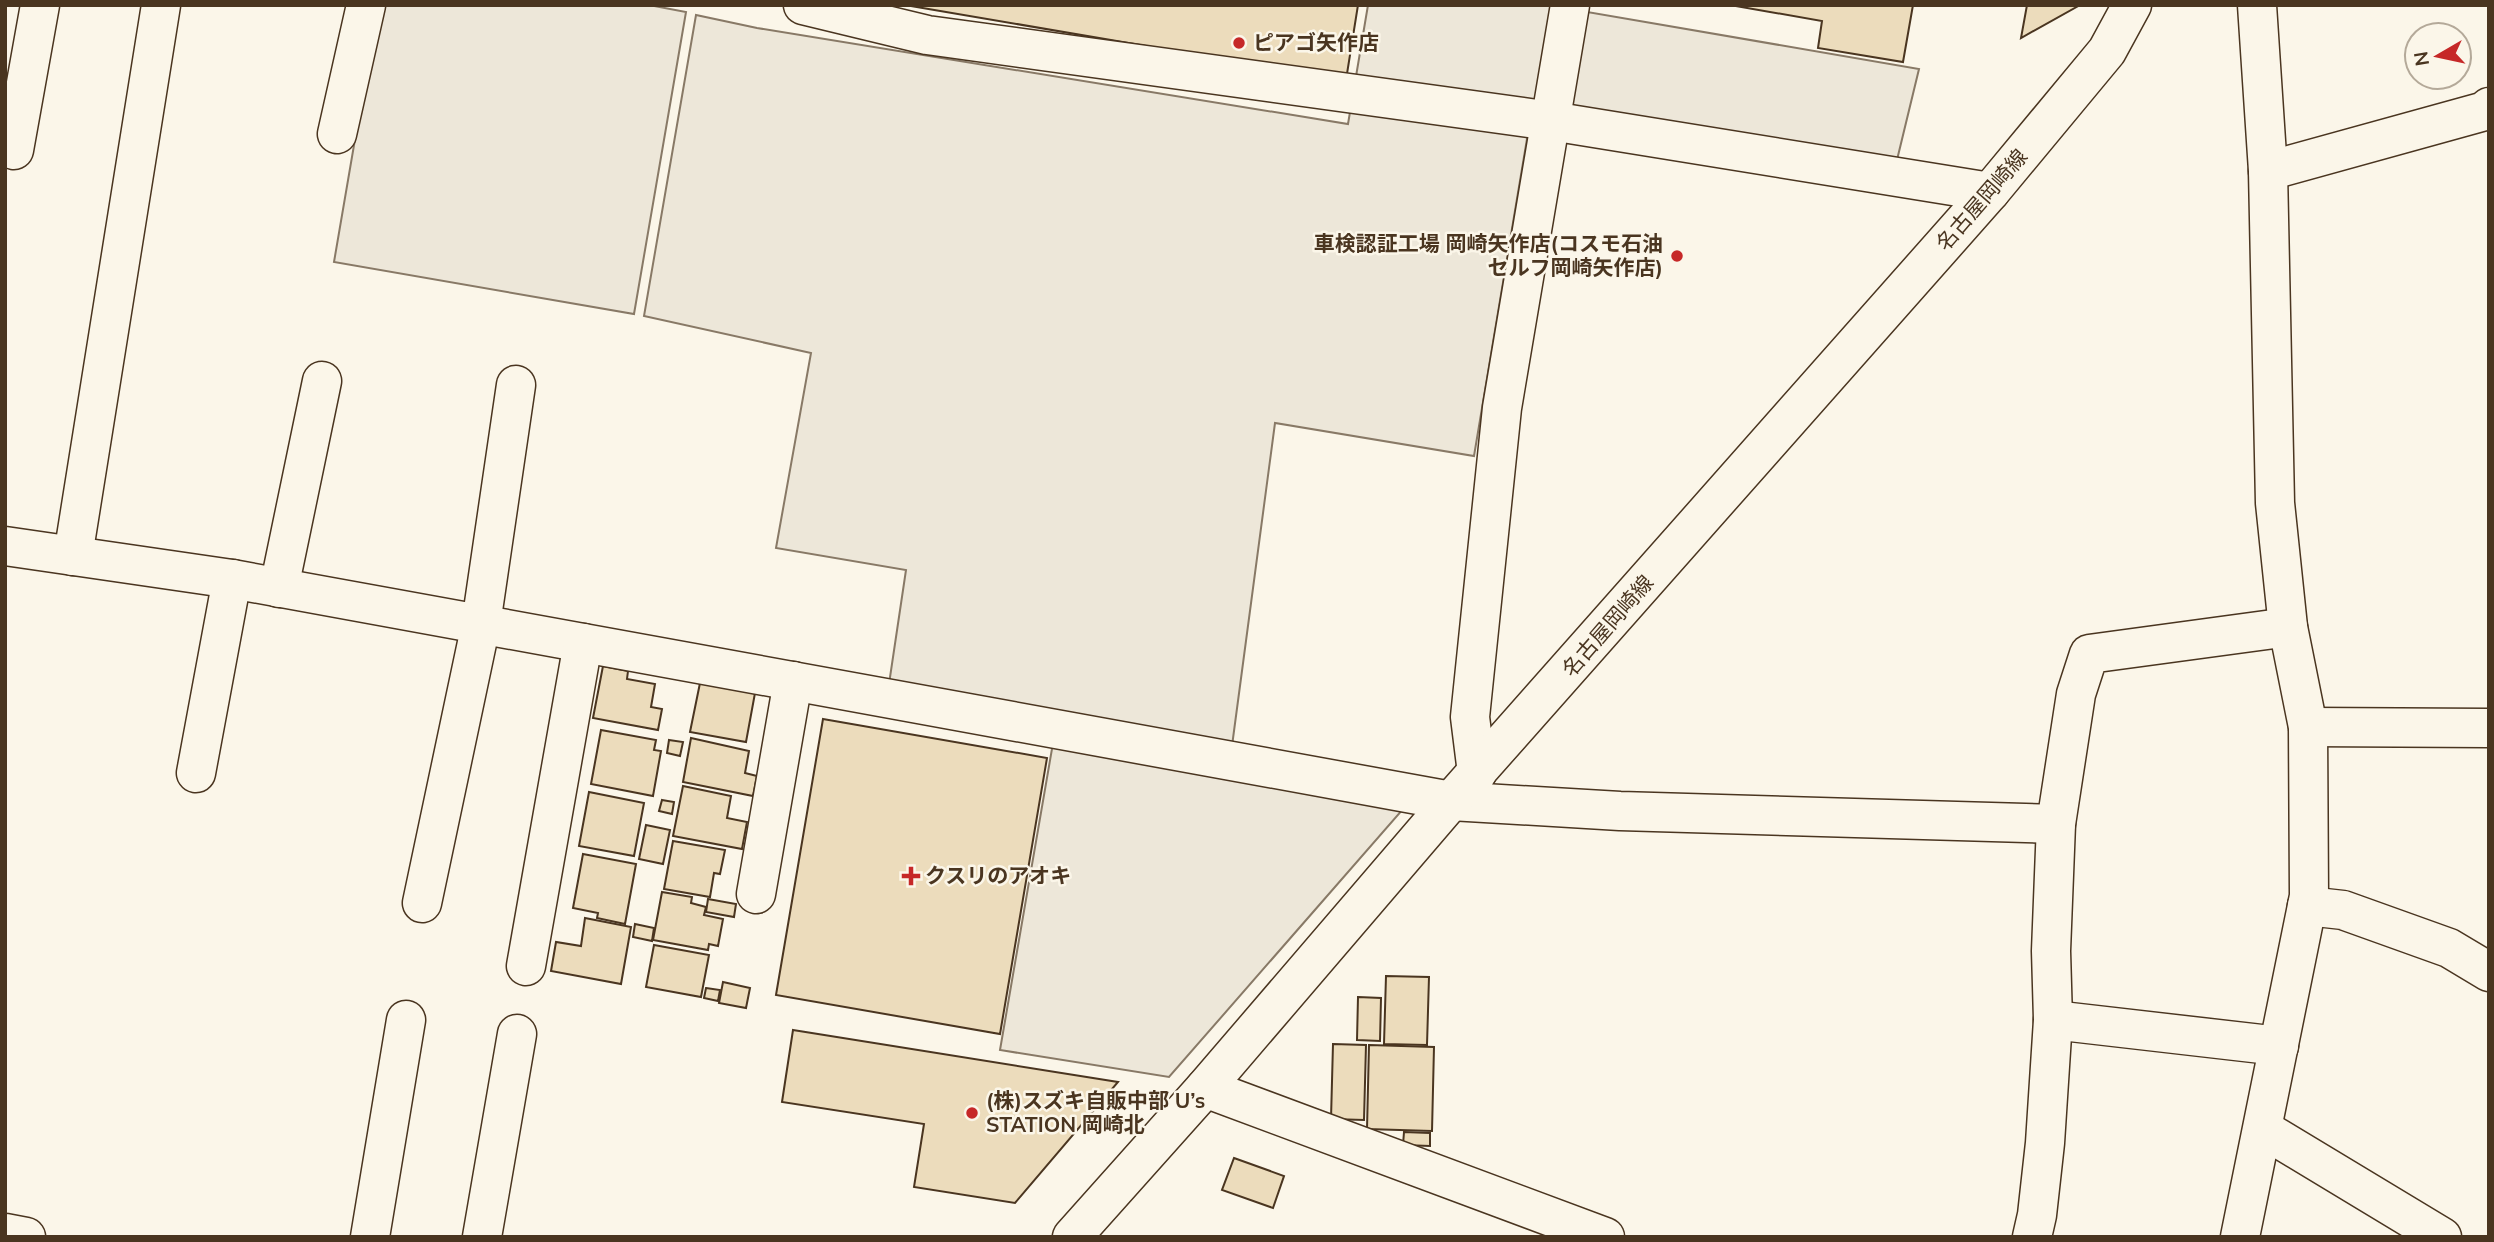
<svg xmlns="http://www.w3.org/2000/svg" width="2494" height="1242" viewBox="0 0 2494 1242" font-family="Mulish,'Noto Sans JP',sans-serif">
<style>
.parking{fill:#ede7d9;stroke:#887966;stroke-width:2}
.building{fill:#ecdcbc;stroke:#4a3520;stroke-width:2}
.lines{fill:none;stroke-linecap:round;stroke-linejoin:round}
.minor-casing{stroke:#4a3520;stroke-width:41}
.major-casing{stroke:#4a3520;stroke-width:41}
.minor{stroke:#fbf6e9;stroke-width:38}
.major{stroke:#fbf6e9;stroke-width:38}
.poi-dot{fill:#c62828;stroke:#fbf6e9;stroke-width:2.5}
.labels{text-anchor:middle;stroke-width:5;stroke-linejoin:round;paint-order:stroke}
.poi-label{font-size:21px;font-weight:bold;fill:#4a3520;stroke:#fbf6e9;text-anchor:start}
.street-label{font-size:21px;fill:#4a3520;stroke:#fbf6e9}
</style>
<rect width="100%" height="100%" fill="#fbf6e9"/>
<g class="parking">
<polygon points="378,5 649,5 686,12 634,314 334,262"/>
<polygon points="1368,5 1588,5 1587,12 1919,69 1896,164 1532,109 1474,456 1275,423 1232,746 889,684 906,570 776,548 811,353 644,316 696,15 757,28 1348,124"/>
<polygon points="1053,743 1404,808 1169,1077 1000,1050"/>
</g>
<g class="building">
<polygon points="905,5 1358,5 1346,80"/>
<polygon points="1730,5 1913,5 1903,62 1818,48 1822,21"/>
<polygon points="2027,5 2080,5 2021,38"/>
<polygon points="603,666 628,671 627,679 655,684 651,707 662,709 658,730 593,718"/>
<polygon points="700,683 755,693 746,742 690,732"/>
<polygon points="823,719 1047,758 1000,1034 776,995"/>
<polygon points="601,730 656,740 654,750 661,751 653,796 591,784"/>
<polygon points="691,738 749,751 745,773 757,776 753,796 683,782"/>
<polygon points="669,740 683,742 680,756 667,753"/>
<polygon points="683,786 731,796 727,818 747,822 742,849 673,836"/>
<polygon points="589,792 644,803 634,856 579,846"/>
<polygon points="662,800 674,802 672,814 659,811"/>
<polygon points="646,825 670,830 663,864 639,859"/>
<polygon points="673,841 725,850 720,874 714,873 710,897 664,889"/>
<polygon points="583,854 636,864 625,924 597,918 598,913 573,908"/>
<polygon points="662,892 692,897 691,903 706,907 704,915 723,919 718,946 709,944 708,950 653,940"/>
<polygon points="708,899 736,904 734,917 706,912"/>
<polygon points="585,918 631,927 621,984 551,971 556,942 581,946"/>
<polygon points="635,924 654,928 652,941 633,937"/>
<polygon points="654,945 709,955 701,997 646,987"/>
<polygon points="1386,976 1429,977 1427,1045 1384,1044"/>
<polygon points="723,982 750,988 746,1008 719,1003"/>
<polygon points="706,988 720,990 718,1001 704,998"/>
<polygon points="1358,997 1381,998 1380,1041 1357,1040"/>
<polygon points="793,1030 1118,1082 1015,1203 914,1187 924,1124 782,1102"/>
<polygon points="1333,1044 1366,1045 1364,1120 1331,1119"/>
<polygon points="1369,1045 1434,1047 1432,1131 1367,1129"/>
<polygon points="1404,1132 1430,1133 1430,1146 1403,1145"/>
<polygon points="1234,1158 1284,1176 1273,1208 1222,1190"/>
</g>
<g class="lines">
<g class="minor-casing">
<g id="minor">
<polyline points="803,5 927,35 1551,121 1990,192"/>
<polyline points="337,134 366,5"/>
<polyline points="14,150 40,5"/>
<polyline points="2268,171 2485,111 2489,107"/>
<polyline points="5,546 232,579 1451,801 1620,811 2056,824"/>
<polyline points="73,556 161,5"/>
<polyline points="279,588 322,381"/>
<polyline points="2308,727 2489,728"/>
<polyline points="196,773 232,579"/>
<polyline points="1477,773 1470,717 1502,408 1570,5"/>
<polyline points="756,894 793,681"/>
<polyline points="422,903 481,624 516,385"/>
<polyline points="2307,906 2343,910 2449,948 2489,972"/>
<polyline points="526,966 583,643"/>
<polyline points="2053,1020 2279,1046"/>
<polyline points="1205,1088 1605,1237"/>
<polyline points="2263,1129 2442,1237"/>
<polyline points="5,1233 26,1237"/>
<polyline points="370,1237 406,1020"/>
<polyline points="482,1237 517,1034"/>
<polyline points="2032,1237 2037,1215 2045,1143 2053,1020 2051,951 2056,824 2076,694 2089,654 2288,627"/>
<polyline points="2240,1237 2309,896 2308,727 2288,627 2275,503 2268,171 2257,5"/>
</g>
</g>
<g class="major-casing">
<polyline id="major" points="1072,1237 1205,1088 1451,801 1990,192 2107,51 2132,5"/>
</g>
<use href="#minor" class="minor"/>
<use href="#major" class="major"/>
</g>
<g class="poi-dot">
<circle cx="1239" cy="43" r="7"/>
<circle cx="1677" cy="256" r="7"/>
<path d="M907.5 865.5h7v7h7v7h-7v7h-7v-7h-7v-7h7z"/>
<circle cx="972" cy="1113" r="7"/>
</g>
<g class="labels">
<g class="poi-label">
<text x="1253" y="50">ピアゴ矢作店</text>
<text x="1663" y="251" text-anchor="end">車検認証工場 岡崎矢作店(コスモ石油<tspan x="1663" dy="24">セルフ岡崎矢作店)</tspan></text>
<text x="925" y="883">クスリのアオキ</text>
<text x="986" y="1108">(株)スズキ自販中部 U’s<tspan x="986" dy="24">STATION 岡崎北</tspan></text>
</g>
<g class="street-label">
<text transform="translate(1982 200) rotate(-49)" y="7">名古屋岡崎線</text>
<text transform="translate(1608 626) rotate(-49)" y="7">名古屋岡崎線</text>
</g>
</g>
<rect width="2494" height="1242" fill="none" stroke="#4a3520" stroke-width="14"/>
<g transform="translate(2438 56) rotate(261)"><circle r="33" fill="#fbf6e9" stroke="#b4a999" stroke-width="2"/>
<path d="M0-5L12 26L0 18L-12 26Z" fill="#c62828"/>
<text y="-10" font-size="19" font-weight="bold" text-anchor="middle" fill="#4a3520">N</text>
</g>
</svg>
